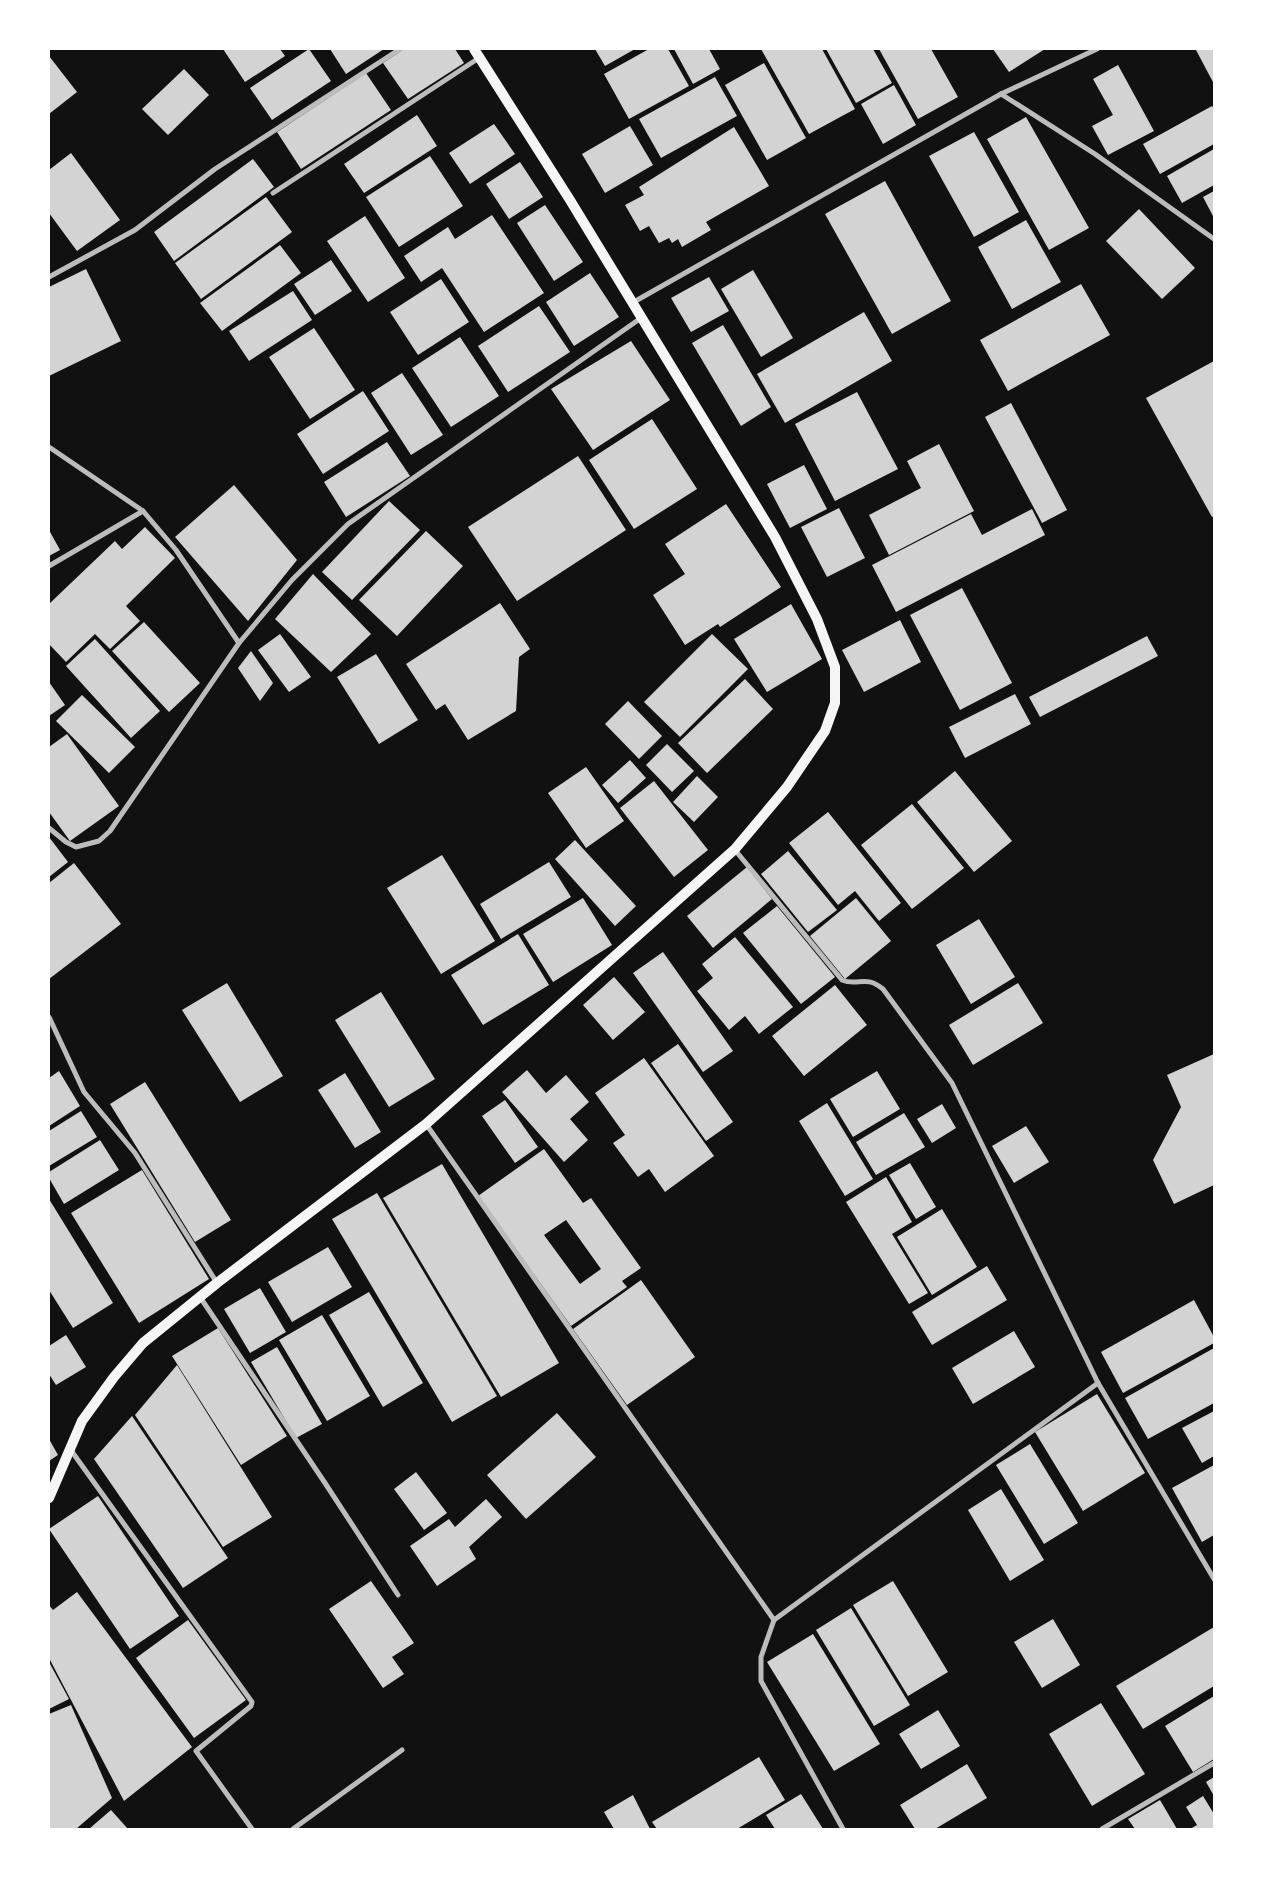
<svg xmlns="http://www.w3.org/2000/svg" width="1263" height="1878" viewBox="0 0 1263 1878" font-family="'Open Sans',sans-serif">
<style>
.building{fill:#d3d3d3;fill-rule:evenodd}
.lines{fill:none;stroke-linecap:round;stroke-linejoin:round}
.minor{stroke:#bcbcbc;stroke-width:5}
.secondary{stroke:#f5f5f5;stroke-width:10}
</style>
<rect width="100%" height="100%" fill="#111"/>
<g class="building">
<polygon points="223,49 280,49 285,56 245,82"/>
<polygon points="309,49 331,81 272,120 250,88"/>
<polygon points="330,49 384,49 346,74"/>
<polygon points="404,49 455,49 464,63 408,99 383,63"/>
<polygon points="595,49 635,49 605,66"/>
<polygon points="649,49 668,49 689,86 629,119 604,74"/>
<polygon points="674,49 709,49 720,69 693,84"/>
<polygon points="761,49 822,49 855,109 809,134"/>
<polygon points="826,49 873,49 892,83 856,103"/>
<polygon points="879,49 931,49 958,97 918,119"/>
<polygon points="993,49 1045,49 1009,72"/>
<polygon points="1198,49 1214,49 1214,84 1196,50"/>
<polygon points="49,56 77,92 49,114"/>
<polygon points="764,63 806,138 767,160 725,85"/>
<polygon points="1118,65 1154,131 1108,155 1092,126 1113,115 1093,79"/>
<polygon points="184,69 209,95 168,135 142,109"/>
<polygon points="366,73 391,110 301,169 277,132"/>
<polygon points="715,77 737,116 661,158 639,119"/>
<polygon points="894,85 916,125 883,144 861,104"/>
<polygon points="1212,106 1214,109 1214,144 1160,174 1143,144"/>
<polygon points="417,115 437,146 364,193 344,164"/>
<polygon points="1026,117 1089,228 1049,250 987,139"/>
<polygon points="494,124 515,154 470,184 449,153"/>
<polygon points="630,126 653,165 605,193 582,154"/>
<polygon points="734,127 769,186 706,222 711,230 682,247 678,239 672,243 669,238 659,243 649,226 640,231 625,205 644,195 639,187"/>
<polygon points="974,132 1019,212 974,237 929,156"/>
<polygon points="1214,149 1214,185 1182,203 1167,176"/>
<polygon points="71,153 120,220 77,251 49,213 49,170"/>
<polygon points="430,156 463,206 399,247 366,197"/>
<polygon points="253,159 274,187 174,261 154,232"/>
<polygon points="520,162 543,197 509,219 486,184"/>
<polygon points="885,181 951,301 892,334 825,214"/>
<polygon points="1214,191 1214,218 1203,197"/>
<polygon points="266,197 292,232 201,299 175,263"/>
<polygon points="545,205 583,262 554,281 517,223"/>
<polygon points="1139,209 1195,268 1162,299 1106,241"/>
<polygon points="492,215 544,293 484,332 442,268 421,282 404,256 448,227 455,239"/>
<polygon points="365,216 405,278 368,302 327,241"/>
<polygon points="1026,220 1061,282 1012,309 978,247"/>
<polygon points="280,245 301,273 222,331 200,303"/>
<polygon points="331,260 352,291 315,315 294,284"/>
<polygon points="86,269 121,341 49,376 49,287"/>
<polygon points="753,270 793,338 761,357 721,289"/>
<polygon points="590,273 619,317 574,346 546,302"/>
<polygon points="709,277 729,311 691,332 671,298"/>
<polygon points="441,279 469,322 418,355 390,312"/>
<polygon points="1081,284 1110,335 1008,391 980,340"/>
<polygon points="293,291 312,320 249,361 229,331"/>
<polygon points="539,306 570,352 508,392 478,346"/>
<polygon points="864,312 892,361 785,423 757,374"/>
<polygon points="723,325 771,407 741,426 692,343"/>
<polygon points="314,328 355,390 310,419 269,357"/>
<polygon points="460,337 499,396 451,427 412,368"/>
<polygon points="631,341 670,400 593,450 551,389"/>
<polygon points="1214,361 1214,516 1212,517 1146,398"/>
<polygon points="402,373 443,435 411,455 371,393"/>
<polygon points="363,391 389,431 323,474 297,434"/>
<polygon points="857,392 898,469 835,501 795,424"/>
<polygon points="1011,403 1067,510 1042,523 985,417"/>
<polygon points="652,419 697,489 634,529 589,460"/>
<polygon points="387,442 410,476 346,517 324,482"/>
<polygon points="939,444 974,511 889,555 869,515 921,488 907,461"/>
<polygon points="578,456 626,530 517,601 468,527"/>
<polygon points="804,465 827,509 790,528 767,484"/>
<polygon points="234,485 297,560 248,621 175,537"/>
<polygon points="389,501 420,530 352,600 322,572"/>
<polygon points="726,504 781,587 720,627 718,624 685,645 653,595 685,574 665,544"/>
<polygon points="839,508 865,558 827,577 801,527"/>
<polygon points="1032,509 1045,535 896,612 872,565 971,514 982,535"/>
<polygon points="145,527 175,558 126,606 140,621 110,649 95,634 66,662 49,644 49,604 115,541 122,549"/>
<polygon points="49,530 60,550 49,556"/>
<polygon points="426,531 463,566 397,636 359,600"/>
<polygon points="313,574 371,634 331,672 275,619"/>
<polygon points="962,588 1012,683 960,710 910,615"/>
<polygon points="500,603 530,649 519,657 516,711 468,740 445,704 436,710 406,664"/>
<polygon points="791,604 822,659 767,692 734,639"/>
<polygon points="900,620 921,662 864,692 842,650"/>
<polygon points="144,622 200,683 169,712 112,651"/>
<polygon points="280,634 311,677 289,692 258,650"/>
<polygon points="712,634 748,669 680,737 644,702"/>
<polygon points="1147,636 1158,656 1040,717 1029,697"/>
<polygon points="95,639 160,711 131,738 66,666"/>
<polygon points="251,651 273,683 260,701 238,668"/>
<polygon points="376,654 418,720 379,744 337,677"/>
<polygon points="745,679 773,709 707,773 678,743"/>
<polygon points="49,682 65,705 49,716"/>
<polygon points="1015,694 1031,724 965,758 949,727"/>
<polygon points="82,695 135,747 109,773 56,721"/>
<polygon points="628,701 662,736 639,759 605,724"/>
<polygon points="67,734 119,806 70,841 49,812 49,747"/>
<polygon points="667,744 694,771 672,792 646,765"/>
<polygon points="630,760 646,778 618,803 602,785"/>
<polygon points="586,767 624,821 586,848 548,793"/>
<polygon points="955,771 1012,841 974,872 917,802"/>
<polygon points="697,776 718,797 694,822 673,802"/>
<polygon points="654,781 708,850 674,877 620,808"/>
<polygon points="912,804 964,868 912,909 861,845"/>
<polygon points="828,812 901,903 879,921 855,891 838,905 789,843"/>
<polygon points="49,837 68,862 49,877"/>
<polygon points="575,840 636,906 615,926 555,859"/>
<polygon points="788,851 837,910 808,932 761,874"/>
<polygon points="442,855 495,941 441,974 387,888"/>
<polygon points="549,862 571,897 501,939 480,904"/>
<polygon points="74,863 121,924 49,979 49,883"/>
<polygon points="747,867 772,899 713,948 687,916"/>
<polygon points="583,898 612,945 553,982 523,934"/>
<polygon points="856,898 891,941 845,979 810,936"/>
<polygon points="777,906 835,977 801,1004 743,933"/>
<polygon points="979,919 1015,977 971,1004 936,945"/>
<polygon points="518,934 549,985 483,1025 451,975"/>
<polygon points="735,937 793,1007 759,1034 745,1016 729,1030 697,991 713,978 702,964"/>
<polygon points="663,952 733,1051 703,1072 633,973"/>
<polygon points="614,977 645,1012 613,1040 583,1005"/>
<polygon points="227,983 283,1076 240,1102 182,1010"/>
<polygon points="1018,983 1043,1023 973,1065 949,1025"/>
<polygon points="835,985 867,1025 804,1076 772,1036"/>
<polygon points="381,992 435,1079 389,1107 335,1020"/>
<polygon points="678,1044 733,1122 706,1141 651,1063"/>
<polygon points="1214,1054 1214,1185 1174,1204 1153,1160 1181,1107 1167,1075"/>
<polygon points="644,1058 714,1156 665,1192 649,1169 638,1177 613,1143 625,1135 595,1093"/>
<polygon points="527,1070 546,1093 566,1075 589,1102 570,1119 588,1140 564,1162 502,1092"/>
<polygon points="59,1071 80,1106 49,1126 49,1078"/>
<polygon points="877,1071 900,1109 853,1137 830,1099"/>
<polygon points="345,1073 381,1132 355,1148 318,1090"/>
<polygon points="145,1082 231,1220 195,1242 110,1104"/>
<polygon points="505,1100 538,1147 515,1163 482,1116"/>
<polygon points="827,1103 873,1179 845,1196 799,1121"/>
<polygon points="942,1104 956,1128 932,1143 917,1119"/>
<polygon points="81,1111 97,1137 49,1166 49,1131"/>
<polygon points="904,1113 925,1147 876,1175 856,1142"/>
<polygon points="1026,1126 1049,1162 1014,1183 992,1146"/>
<polygon points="100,1140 119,1170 64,1204 49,1178 49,1172"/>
<path d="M544 1149 583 1203 591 1198 641 1268 622 1281 627 1287 571 1326 478 1196ZM566 1220 601 1269 580 1284 544 1235Z"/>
<polygon points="910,1163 936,1207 916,1219 889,1175"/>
<polygon points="442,1164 559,1363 501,1397 383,1198"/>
<polygon points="142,1170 209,1279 139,1323 71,1213"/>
<polygon points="886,1177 912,1222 892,1234 928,1293 909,1304 846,1202"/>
<polygon points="377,1193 497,1396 452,1422 332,1219"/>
<polygon points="49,1199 113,1303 73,1328 49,1290"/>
<polygon points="942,1209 977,1267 932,1295 897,1237"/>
<polygon points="328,1247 352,1287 292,1322 268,1282"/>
<polygon points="987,1266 1007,1300 932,1345 912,1312"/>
<polygon points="641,1280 695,1357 627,1405 573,1329"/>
<polygon points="260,1288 286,1332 250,1353 224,1309"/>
<polygon points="369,1292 423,1383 383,1407 329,1315"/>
<polygon points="1194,1300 1214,1337 1214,1343 1123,1393 1101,1352"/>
<polygon points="322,1315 370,1396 327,1421 279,1340"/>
<polygon points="218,1328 287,1436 241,1465 172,1356"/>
<polygon points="1014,1331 1035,1367 973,1404 952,1368"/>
<polygon points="66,1335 86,1367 56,1385 49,1374 49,1346"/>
<polygon points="277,1347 322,1424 296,1438 251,1362"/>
<polygon points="1214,1348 1214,1403 1148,1439 1125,1398"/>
<polygon points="177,1365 272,1517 223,1547 135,1415"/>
<polygon points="1097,1394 1145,1473 1083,1511 1035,1432"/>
<polygon points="1214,1411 1214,1456 1202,1463 1182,1428"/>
<polygon points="557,1413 596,1457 526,1519 487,1475"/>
<polygon points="132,1416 228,1558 183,1588 94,1459"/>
<polygon points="49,1439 58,1455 49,1461"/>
<polygon points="1030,1444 1078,1523 1044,1544 996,1465"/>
<polygon points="1214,1465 1214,1535 1202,1542 1172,1488"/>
<polygon points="416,1472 447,1513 424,1530 394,1489"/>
<polygon points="1001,1489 1044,1560 1010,1581 968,1510"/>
<polygon points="98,1496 179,1616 130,1649 49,1529"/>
<polygon points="486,1499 502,1517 469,1547 476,1559 437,1586 410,1546 449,1519 455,1527"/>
<polygon points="371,1581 414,1643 392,1657 404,1674 383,1688 329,1609"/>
<polygon points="893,1581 948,1672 908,1696 853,1605"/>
<polygon points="77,1592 192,1747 124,1801 49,1658 49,1605 53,1610"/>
<polygon points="851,1608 910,1705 874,1726 816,1630"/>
<polygon points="1053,1619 1080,1665 1042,1688 1014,1642"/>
<polygon points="188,1620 246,1700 194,1738 136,1658"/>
<polygon points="1214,1627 1214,1686 1143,1729 1116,1686"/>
<polygon points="813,1634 880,1744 834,1771 767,1662"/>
<polygon points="49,1662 69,1699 49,1709"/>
<polygon points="1214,1696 1214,1759 1193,1772 1165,1726"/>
<polygon points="1101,1703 1145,1774 1092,1806 1049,1734"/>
<polygon points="71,1705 112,1798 76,1829 49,1829 49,1714"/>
<polygon points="938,1710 960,1746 921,1769 899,1734"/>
<polygon points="759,1757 785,1800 737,1829 657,1829 652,1822"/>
<polygon points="967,1764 987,1798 935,1829 915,1829 900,1805"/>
<polygon points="1214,1777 1214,1796 1206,1782"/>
<polygon points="801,1794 823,1829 775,1829 766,1815"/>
<polygon points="633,1795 650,1829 614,1829 604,1812"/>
<polygon points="1203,1796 1214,1814 1214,1829 1190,1829 1197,1825 1186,1807"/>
<polygon points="1160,1800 1177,1829 1135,1829 1128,1819"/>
<polygon points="111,1810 128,1829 89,1829"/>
</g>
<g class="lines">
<g class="minor">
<polyline points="1001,94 1095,154 1214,239"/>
<polyline points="273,193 479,58"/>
<polyline points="49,277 135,230 215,169 400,49"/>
<polyline points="632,303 1001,94 1097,49"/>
<polyline points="49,447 143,511 176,550 239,643"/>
<polyline points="49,566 143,511"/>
<polyline points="49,828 66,842 76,847 99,841 110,831 239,643 292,580 348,524 641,318"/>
<path d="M735 850 842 980C858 987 865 974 883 989L952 1083 1098 1383 1214 1579"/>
<polyline points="49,1017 84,1092 135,1153 217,1283"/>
<polyline points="426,1124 774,1620"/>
<polyline points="200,1297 325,1483 398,1595"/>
<polyline points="70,1449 252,1702 251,1706 196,1751 252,1829"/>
<polyline points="293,1829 402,1750"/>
<polyline points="843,1829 761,1681 761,1657 774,1620 1098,1383"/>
<polyline points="1102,1829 1214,1763"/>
</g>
<polyline class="secondary" points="49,1498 82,1421 114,1377 143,1343 217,1283 426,1124 735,849 787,787 825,731 835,703 835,667 817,619 775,537 570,200 474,49"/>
</g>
<rect width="1263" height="1878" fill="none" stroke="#ffffff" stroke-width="100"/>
</svg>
